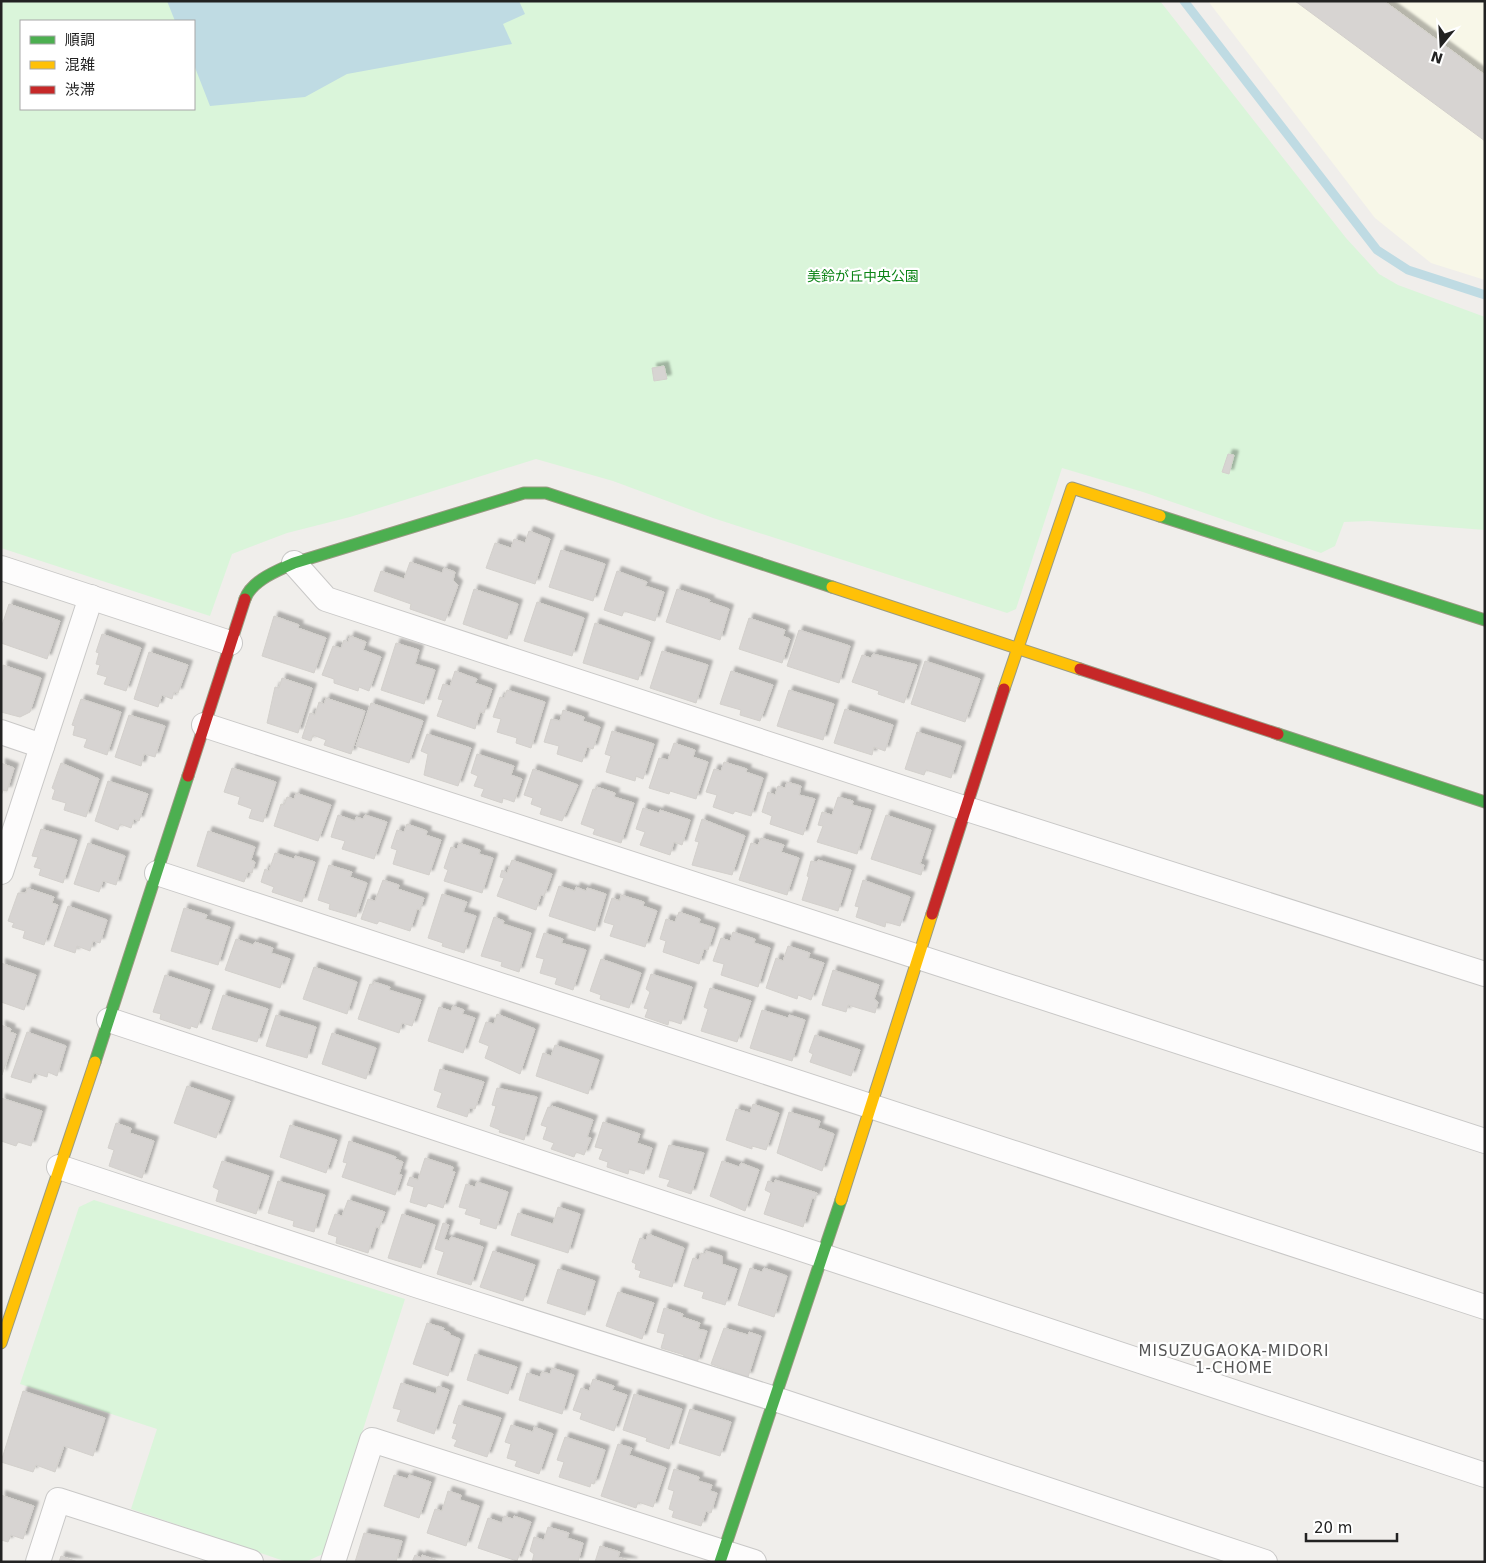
<svg xmlns="http://www.w3.org/2000/svg" width="1486" height="1563" viewBox="0 0 1486 1563" font-family="'DejaVu Sans','Noto Sans JP',sans-serif">
<style>
.education{fill:#f8f7e8}
.park{fill:#daf5da;fill-rule:evenodd}
.water{fill:#bfdbe3}
.lines{fill:none;stroke-linecap:round;stroke-linejoin:round}
.stream{stroke:#bfdbe3;stroke-width:9}
.building{fill:#d7d4d2;stroke:#d3d0cc;filter:url(#shadow)}
.street-casing{stroke:#c9c8c7;stroke-width:26}
.fast-casing{stroke:#999a82;stroke-width:13}
.slow-casing{stroke:#999a82;stroke-width:13}
.jam-casing{stroke:#999a82;stroke-width:13}
.street{stroke:#fdfcfc;stroke-width:24}
.fast{stroke:#4caf50;stroke-width:11}
.slow{stroke:#ffc107;stroke-width:11}
.jam{stroke:#c62828;stroke-width:11}
.labels{text-anchor:middle;stroke-width:4.5;stroke-linejoin:round;paint-order:stroke}
.park-label{font-size:14px;fill:#0c8416;stroke:#fff}
.neighbourhood-label{font-size:15px;letter-spacing:1px;fill:#555;stroke:#fff}
</style>
<defs>
<filter id="shadow"><feDropShadow dx="4.5" dy="-4.5" stdDeviation="1" flood-color="#0004"/></filter>
</defs>
<rect width="100%" height="100%" fill="#f0eeeb"/>
<polygon class="education" points="1208,1 1485,1 1485,280 1431,263 1375,218"/>
<g class="park">
<path d="M1 1H1160L1346 238 1379 274 1398 285 1485 317V530L1369 521 1344 522 1335 546 1321 553 1143 492 1062 468 1016 609 1007 613 713 518 613 481 536 459 350 517 287 533 232 554 210 616 1 548ZM21 21H194V109H21Z"/>
<polygon points="94,1200 405,1299 323,1554 305,1562 287,1562 131,1509 157,1429 20,1384 79,1207"/>
</g>
<polygon class="water" points="167,1 519,1 525,14 503,24 512,44 347,74 305,97 210,106 194,65 194,21 175,21"/>
<g class="lines">
<polyline class="stream" points="1184,1 1377,250 1408,270 1485,295"/>
</g>
<g class="building">
<polygon points="1295,1 1384,1 1485,75 1485,141"/>
<polygon points="664,366 667,379 654,381 652,368"/>
<polygon points="1228,454 1234,455 1229,474 1222,472"/>
<polygon points="529,531 550,539 535,584 486,568 495,543 511,548 514,539 525,543"/>
<polygon points="561,550 605,564 593,601 549,587"/>
<polygon points="410,562 442,573 444,568 455,572 453,580 458,585 445,621 410,609 411,604 374,591 381,571 404,579"/>
<polygon points="617,571 647,582 645,586 664,592 655,621 624,611 622,616 604,610"/>
<polygon points="474,589 518,604 507,639 463,624"/>
<polygon points="677,589 710,600 709,602 729,609 720,640 666,622"/>
<polygon points="537,602 584,618 572,656 524,641"/>
<polygon points="9,604 60,621 47,659 1,643 1,628"/>
<polygon points="274,616 299,625 298,628 326,638 314,673 262,656"/>
<polygon points="749,618 785,630 783,636 790,639 782,663 739,649"/>
<polygon points="595,623 650,642 638,680 583,663"/>
<polygon points="799,630 850,646 839,683 787,666"/>
<polygon points="102,634 141,648 126,691 104,684 107,677 97,674 100,665 96,664 99,653 96,652"/>
<polygon points="350,636 366,642 363,650 381,657 369,691 359,687 358,691 334,683 334,679 322,675 333,646 341,648 344,640 348,642"/>
<polygon points="396,643 419,650 415,664 435,670 424,704 381,690"/>
<polygon points="662,651 708,665 696,703 650,688"/>
<polygon points="149,652 188,665 178,693 174,692 172,699 162,695 158,707 134,699"/>
<polygon points="873,654 917,665 904,703 878,694 879,691 852,682 862,655 871,658"/>
<polygon points="925,661 980,679 965,722 911,704"/>
<polygon points="3,665 41,678 30,712 20,717 1,712"/>
<polygon points="455,671 477,679 475,683 492,689 484,713 480,712 475,729 437,716 443,700 438,699 443,684 450,686"/>
<polygon points="731,671 773,685 760,721 740,715 741,710 720,704"/>
<polygon points="282,678 312,688 298,733 267,723 275,687 279,688"/>
<polygon points="507,690 545,702 531,748 516,743 517,738 497,732 501,719 493,717 500,697 504,698"/>
<polygon points="789,690 834,704 823,740 777,726"/>
<polygon points="326,698 365,711 351,754 324,745 326,740 313,735 311,741 302,738 310,713 315,715 319,702 324,704"/>
<polygon points="81,699 121,712 107,755 84,747 87,739 73,735 75,726 72,725"/>
<polygon points="371,703 423,721 409,763 356,746"/>
<polygon points="845,709 893,725 885,751 874,747 872,755 834,743"/>
<polygon points="563,710 584,717 583,721 600,727 593,749 587,747 582,762 557,754 559,746 544,742 551,719 560,721"/>
<polygon points="129,715 165,726 155,757 144,754 141,766 115,757"/>
<polygon points="612,731 654,744 643,779 636,776 635,781 606,772 611,756 605,754"/>
<polygon points="917,732 961,746 951,778 926,770 924,775 905,769"/>
<polygon points="427,734 471,748 458,786 424,775 428,754 421,751"/>
<polygon points="674,743 695,750 693,757 708,762 696,799 670,791 669,794 649,788 659,758 668,760"/>
<polygon points="477,754 514,766 511,775 522,779 514,802 503,798 502,803 481,796 484,789 474,786 478,776 471,773"/>
<polygon points="724,762 747,769 746,772 763,778 751,816 735,811 733,814 713,807 717,795 706,792 714,769 721,771"/>
<polygon points="1,763 14,768 7,791 3,790 1,796"/>
<polygon points="61,763 99,779 86,817 64,810 66,803 52,799 55,790 52,788"/>
<polygon points="232,768 276,782 263,822 249,818 252,809 238,804 240,797 224,792"/>
<polygon points="533,769 578,785 562,821 540,814 542,808 531,804 533,798 524,795"/>
<polygon points="108,781 148,794 139,821 134,819 131,828 120,824 118,830 95,821"/>
<polygon points="787,782 801,786 799,795 815,799 803,835 770,824 772,816 762,812 768,792 775,795 778,786 785,788"/>
<polygon points="597,787 615,793 614,797 634,803 621,843 593,834 595,829 581,824 593,789 596,790"/>
<polygon points="296,793 331,805 318,841 274,826 281,804 284,805 287,797 294,799"/>
<polygon points="838,797 853,801 852,805 871,810 857,854 817,842 823,826 818,825 822,812 832,815"/>
<polygon points="643,808 659,813 660,810 690,820 682,845 674,842 670,855 640,845 645,832 636,829"/>
<polygon points="338,815 355,821 356,817 363,819 365,815 387,822 374,859 342,849 345,841 331,837"/>
<polygon points="886,815 931,830 920,864 924,865 921,875 871,859"/>
<polygon points="702,819 745,836 732,875 692,865 699,842 695,841"/>
<polygon points="407,824 427,831 426,835 441,840 429,875 393,864 397,850 391,848 397,830 404,832"/>
<polygon points="41,829 77,840 63,883 39,875 41,869 34,867 38,857 32,856"/>
<polygon points="208,831 255,847 251,860 255,862 252,873 248,872 244,882 197,866"/>
<polygon points="761,838 784,845 781,852 799,858 787,895 739,880 751,843 758,845"/>
<polygon points="88,843 125,856 116,885 103,881 99,892 74,884"/>
<polygon points="459,843 480,850 479,854 493,858 482,893 444,881 448,870 444,868 451,847 457,849"/>
<polygon points="275,853 294,859 295,856 315,862 302,902 272,892 274,887 261,882 265,869 269,871"/>
<polygon points="512,860 552,874 544,896 541,895 536,910 497,896 504,878 500,877 502,870 507,873"/>
<polygon points="818,860 851,870 838,911 802,900 809,877 807,876 811,861 817,862"/>
<polygon points="329,865 352,872 350,877 367,883 356,917 329,909 330,904 318,900"/>
<polygon points="383,880 399,885 398,889 424,898 420,910 417,909 410,931 379,921 377,924 361,919 368,899 375,901"/>
<polygon points="863,880 910,897 900,926 886,922 885,927 856,917 859,907 855,906"/>
<polygon points="559,886 575,891 576,887 586,891 587,888 606,894 595,931 549,916"/>
<polygon points="27,888 54,897 52,903 58,905 44,945 23,938 25,931 12,927 14,923 8,921 18,893 26,893"/>
<polygon points="442,894 467,902 463,912 476,916 464,953 442,946 443,943 428,938"/>
<polygon points="621,895 644,902 643,906 657,911 645,947 610,936 614,925 604,922 612,898 620,901"/>
<polygon points="68,906 107,920 100,943 93,941 90,951 77,946 75,953 54,946"/>
<polygon points="184,908 207,915 205,919 230,927 218,965 171,951"/>
<polygon points="679,912 700,919 699,923 715,928 708,950 704,949 699,964 663,952 666,941 660,939 666,919 675,922"/>
<polygon points="494,917 504,921 503,924 531,933 519,972 501,966 502,962 481,956"/>
<polygon points="733,932 755,939 754,943 770,948 758,987 721,975 724,964 713,961 721,938 730,941"/>
<polygon points="544,933 563,939 561,943 586,950 573,990 555,984 557,978 540,973 544,959 536,957"/>
<polygon points="236,939 253,945 255,942 273,948 271,953 290,959 280,988 225,970"/>
<polygon points="788,946 810,953 808,958 824,963 811,1000 798,995 797,999 766,988 776,958 783,961"/>
<polygon points="601,959 641,973 629,1008 600,999 601,995 590,991"/>
<polygon points="1,963 36,975 24,1010 1,1002"/>
<polygon points="314,967 357,982 347,1014 303,999"/>
<polygon points="833,970 879,985 874,999 878,1002 875,1013 848,1005 846,1012 822,1005"/>
<polygon points="651,974 692,987 681,1024 669,1020 668,1025 645,1017 648,1009 644,1008 650,992 646,989"/>
<polygon points="165,975 210,990 197,1028 191,1026 190,1029 160,1019 161,1014 153,1012"/>
<polygon points="374,982 390,987 389,990 421,1000 412,1026 402,1023 399,1033 358,1019 370,984 373,985"/>
<polygon points="710,988 751,1001 737,1042 701,1031 708,1009 704,1007"/>
<polygon points="223,995 268,1009 257,1042 212,1029"/>
<polygon points="453,1006 464,1010 462,1014 475,1018 463,1053 428,1041 439,1007 451,1011"/>
<polygon points="762,1010 788,1018 789,1015 805,1020 792,1061 750,1048"/>
<polygon points="497,1014 535,1029 520,1074 485,1058 489,1046 479,1042 486,1022 494,1024"/>
<polygon points="276,1015 316,1027 307,1058 266,1046"/>
<polygon points="1,1025 11,1029 10,1032 16,1034 2,1075"/>
<polygon points="27,1032 66,1046 57,1076 48,1072 47,1077 34,1073 31,1083 11,1077"/>
<polygon points="332,1033 376,1048 366,1079 322,1064"/>
<polygon points="815,1035 860,1050 851,1076 810,1062 813,1054 809,1052"/>
<polygon points="555,1045 599,1060 588,1094 536,1076 543,1053 551,1056"/>
<polygon points="440,1069 484,1082 475,1109 470,1108 467,1117 437,1107 442,1093 434,1090"/>
<polygon points="187,1086 230,1101 216,1138 174,1123"/>
<polygon points="497,1088 537,1097 524,1140 499,1132 500,1130 490,1126 496,1106 492,1105"/>
<polygon points="1,1098 42,1111 31,1146 18,1142 16,1146 1,1141"/>
<polygon points="753,1104 779,1113 766,1150 752,1146 752,1149 726,1140 736,1109 750,1113"/>
<polygon points="552,1106 593,1120 587,1137 591,1138 584,1155 576,1152 574,1157 551,1149 554,1143 543,1139 547,1127 541,1125 548,1107 551,1108"/>
<polygon points="789,1112 820,1121 818,1128 834,1134 822,1171 777,1153"/>
<polygon points="603,1122 640,1134 637,1143 652,1148 644,1174 629,1169 628,1174 607,1167 608,1162 599,1159 603,1149 595,1147"/>
<polygon points="116,1123 131,1128 130,1133 154,1141 142,1178 109,1166 114,1150 108,1148"/>
<polygon points="290,1125 337,1140 326,1173 280,1157"/>
<polygon points="349,1141 396,1157 395,1159 403,1162 399,1174 402,1175 395,1195 342,1177 347,1163 343,1162"/>
<polygon points="669,1145 704,1153 691,1194 667,1186 670,1180 659,1177"/>
<polygon points="425,1158 453,1167 452,1171 455,1172 443,1208 428,1203 426,1207 410,1202 414,1187 407,1185 410,1177 418,1180"/>
<polygon points="222,1161 269,1176 256,1214 216,1201 219,1190 213,1187"/>
<polygon points="722,1161 739,1167 741,1163 759,1170 745,1211 710,1196"/>
<polygon points="775,1180 817,1193 815,1199 812,1198 803,1227 764,1214 771,1193 765,1190 768,1181 774,1183"/>
<polygon points="278,1181 325,1195 314,1232 293,1226 294,1221 268,1213"/>
<polygon points="477,1182 508,1192 496,1229 480,1224 481,1219 465,1214 467,1209 459,1207 466,1184 475,1187"/>
<polygon points="348,1200 385,1212 379,1228 376,1227 368,1253 336,1243 337,1237 328,1234 335,1214 342,1216"/>
<polygon points="558,1207 580,1214 568,1253 511,1235 518,1213 553,1224"/>
<polygon points="402,1214 435,1225 421,1268 388,1258"/>
<polygon points="443,1223 449,1225 444,1239 449,1241 451,1237 483,1247 471,1285 437,1274 444,1252 435,1249"/>
<polygon points="648,1234 684,1248 672,1287 639,1277 641,1271 635,1269 636,1264 632,1262 640,1238 646,1240"/>
<polygon points="493,1251 535,1265 523,1301 480,1287"/>
<polygon points="706,1251 722,1256 722,1264 737,1269 725,1305 702,1298 704,1292 684,1286 693,1258 699,1260 701,1253 705,1254"/>
<polygon points="750,1268 762,1272 764,1268 787,1276 774,1317 738,1305"/>
<polygon points="558,1269 595,1281 585,1315 547,1303"/>
<polygon points="618,1292 654,1303 642,1339 606,1326"/>
<polygon points="664,1308 683,1314 682,1317 700,1323 698,1329 707,1331 697,1363 683,1358 684,1355 661,1348 665,1334 657,1332"/>
<polygon points="427,1323 444,1328 443,1330 450,1333 450,1335 460,1339 448,1376 413,1364"/>
<polygon points="724,1328 748,1335 749,1332 761,1336 748,1377 711,1364"/>
<polygon points="475,1354 517,1367 508,1394 467,1380"/>
<polygon points="552,1368 574,1375 562,1414 519,1400 527,1373 540,1377 542,1372 550,1374"/>
<polygon points="593,1379 614,1386 612,1390 627,1395 614,1431 580,1419 582,1413 573,1410 581,1388 589,1391"/>
<polygon points="401,1383 436,1394 438,1386 449,1390 434,1434 397,1421 401,1410 393,1408"/>
<polygon points="23,1391 105,1418 93,1456 64,1446 55,1472 36,1465 33,1472 1,1462"/>
<polygon points="634,1394 682,1409 669,1449 646,1441 647,1438 623,1430"/>
<polygon points="459,1405 501,1418 487,1457 454,1446 457,1440 452,1438 457,1424 453,1423"/>
<polygon points="690,1409 731,1422 720,1456 679,1443"/>
<polygon points="511,1425 533,1432 534,1427 553,1434 539,1474 515,1466 517,1461 507,1458 511,1444 505,1442"/>
<polygon points="565,1437 605,1450 594,1484 591,1483 590,1487 559,1477 564,1462 557,1460"/>
<polygon points="618,1444 632,1448 629,1455 666,1468 653,1507 638,1502 636,1508 601,1496"/>
<polygon points="674,1469 699,1477 698,1481 712,1485 710,1491 717,1493 711,1513 706,1511 701,1526 672,1517 674,1511 669,1509 674,1491 668,1489"/>
<polygon points="394,1475 408,1479 409,1475 431,1482 419,1518 384,1506"/>
<polygon points="448,1491 461,1495 460,1500 479,1506 466,1546 427,1533 435,1509 442,1511"/>
<polygon points="1,1495 34,1506 23,1539 11,1535 8,1542 1,1540"/>
<polygon points="504,1516 513,1519 514,1516 531,1522 517,1561 478,1548 488,1518 502,1523"/>
<polygon points="548,1527 569,1533 567,1538 583,1543 578,1562 532,1562 534,1554 530,1551 534,1537 544,1540"/>
<polygon points="364,1533 402,1541 396,1562 355,1562"/>
<polygon points="600,1546 620,1552 618,1557 633,1562 595,1562"/>
<polygon points="415,1555 421,1558 422,1555 441,1562 412,1562"/>
<polygon points="61,1556 78,1562 59,1562"/>
</g>
<g class="lines">
<g class="street-casing">
<g id="street">
<polyline points="294,563 326,599 967,809 1485,974"/>
<polyline points="1,568 230,643"/>
<polyline points="204,725 1485,1141"/>
<polyline points="1,732 42,746"/>
<polyline points="1,872 91,597"/>
<polyline points="157,873 1485,1307"/>
<polyline points="109,1020 1485,1475"/>
<polyline points="59,1167 419,1286 775,1399 1265,1562"/>
<polyline points="38,1562 58,1500 251,1562"/>
<polyline points="333,1562 372,1440 754,1562"/>
</g>
</g>
<g class="fast-casing">
<g id="fast">
<polyline points="1160,516 1485,620"/>
<path d="M245 599C252 580 277 571 294 563L524 493H546L832 587"/>
<polyline points="1278,734 1485,802"/>
<polyline points="95,1062 188,776"/>
<polyline points="720,1562 841,1200"/>
</g>
</g>
<g class="slow-casing">
<g id="slow">
<polyline points="832,587 1080,669"/>
<polyline points="1004,689 1072,488 1160,516"/>
<polyline points="841,1200 932,914"/>
<polyline points="1,1343 95,1062"/>
</g>
</g>
<g class="jam-casing">
<g id="jam">
<polyline points="1080,669 1278,734"/>
<polyline points="188,776 245,599"/>
<polyline points="932,914 1004,689"/>
</g>
</g>
<use href="#street" class="street"/>
<use href="#fast" class="fast"/>
<use href="#slow" class="slow"/>
<use href="#jam" class="jam"/>
</g>
<g class="labels">
<g class="park-label">
<text x="863" y="281">美鈴が丘中央公園</text>
</g>
<g class="neighbourhood-label">
<text x="1234" y="1356">MISUZUGAOKA-MIDORI<tspan x="1234" dy="17">1-CHOME</tspan></text>
</g>
</g>
<rect width="1486" height="1563" fill="none" stroke="#222222" stroke-width="5"/>
<rect x="20" y="20" width="175" height="90" fill="#ffffff" stroke="#a7a7a7"/>
<rect x="30" y="36" width="25" height="8" fill="#4caf50" stroke="#a7a7a7"/>
<text x="65" y="45" font-size="15" fill="#222222">順調</text>
<rect x="30" y="61" width="25" height="8" fill="#ffc107" stroke="#a7a7a7"/>
<text x="65" y="70" font-size="15" fill="#222222">混雑</text>
<rect x="30" y="86" width="25" height="8" fill="#c62828" stroke="#a7a7a7"/>
<text x="65" y="95" font-size="15" fill="#222222">渋滞</text>
<g transform="translate(1441 45) rotate(198)" stroke="#ffffff" stroke-width="4" paint-order="stroke">
<path d="M0-4L9 19L0 12L-9 19Z" fill="#222222"/>
<text y="-8" font-size="14" font-weight="bold" text-anchor="middle" fill="#222222">N</text>
</g>
<path d="M1306 1533v8h91v-8" fill="none" stroke="#222222" stroke-width="2.5"/>
<text x="1314" y="1533" font-size="15" fill="#222222" stroke="#ffffff" stroke-width="4" paint-order="stroke">20 m</text>
</svg>
